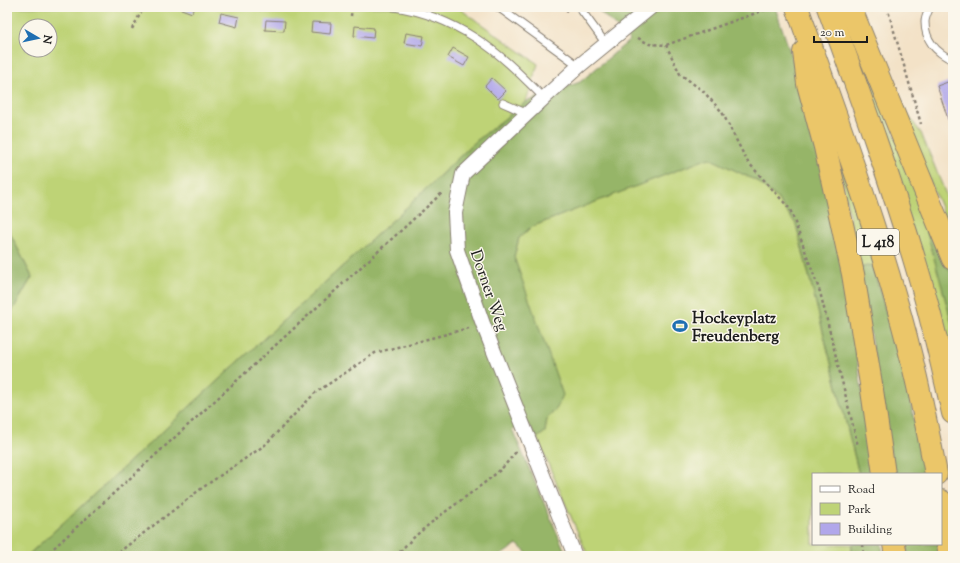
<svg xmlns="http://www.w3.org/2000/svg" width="960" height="563" viewBox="0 0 960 563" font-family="'Sorts Mill Goudy',serif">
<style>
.green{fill:#bed376;stroke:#6d7849;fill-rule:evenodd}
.forest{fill:#96b567;stroke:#596842}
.building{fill:#b1a7ea}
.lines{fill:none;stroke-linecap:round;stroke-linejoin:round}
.service-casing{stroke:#887f72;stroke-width:9}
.minor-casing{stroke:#887f72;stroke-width:16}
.trunk-casing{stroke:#887f72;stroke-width:24}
.path{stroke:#887f72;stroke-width:2.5;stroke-dasharray:3 3;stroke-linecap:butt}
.service{stroke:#fff;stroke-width:7}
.minor{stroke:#fff;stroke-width:14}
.trunk{stroke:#ebc669;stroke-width:22}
.labels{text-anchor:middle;stroke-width:3;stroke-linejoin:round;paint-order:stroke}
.shield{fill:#fbf7ec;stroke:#5f5e5a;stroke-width:1}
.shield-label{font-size:15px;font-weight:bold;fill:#1c1c1c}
.street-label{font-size:16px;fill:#1c1c1c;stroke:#fbf7ec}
.poi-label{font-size:16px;font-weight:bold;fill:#1c1c1c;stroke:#fbf7ec;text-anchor:start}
</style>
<rect width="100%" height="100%" fill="#fbf7ec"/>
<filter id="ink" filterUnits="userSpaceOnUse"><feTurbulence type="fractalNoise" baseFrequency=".025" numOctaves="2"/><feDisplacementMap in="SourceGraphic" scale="8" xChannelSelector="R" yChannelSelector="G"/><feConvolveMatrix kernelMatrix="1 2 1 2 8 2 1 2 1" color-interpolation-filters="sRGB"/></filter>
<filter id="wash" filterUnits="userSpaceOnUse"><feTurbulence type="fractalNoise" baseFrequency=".012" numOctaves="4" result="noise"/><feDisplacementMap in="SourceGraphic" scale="16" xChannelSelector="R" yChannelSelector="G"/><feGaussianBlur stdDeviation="0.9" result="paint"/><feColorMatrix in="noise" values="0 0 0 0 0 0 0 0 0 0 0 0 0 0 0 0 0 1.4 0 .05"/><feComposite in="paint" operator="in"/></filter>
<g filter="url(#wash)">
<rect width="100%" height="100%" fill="#f3e2c7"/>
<g class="green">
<path d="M7 7H457L538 64 526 102 475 142 407 207 27 556H7V320L32 277 7 227ZM26 26H50V50H26Z"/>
<polygon points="843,9 930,222 943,291 953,327 953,366 854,51"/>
<polygon points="891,86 896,89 905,111 921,133 930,155 953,212 953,237"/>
<polygon points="837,150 874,262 889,316 907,386 872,265 859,268"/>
<polygon points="709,157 757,181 777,198 796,224 859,474 813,474 813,544 852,544 852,556 588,556 537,438 545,432 547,419 557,408 514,257 519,238 531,227"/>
</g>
<g class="forest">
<polygon points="595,7 775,7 808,106 835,217 875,474 859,474 796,224 777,198 757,181 709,158 531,227 519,238 514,257 563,395 557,408 547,419 545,432 537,438 528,424 512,429 567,556 530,556 517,544 500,556 27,556 407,207 475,142 526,102 580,82 630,40"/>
<polygon points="930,222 953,277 953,327 926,229 928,223"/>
<polygon points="7,227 32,277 7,320"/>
<polygon points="872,265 907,386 926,474 894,474 859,268"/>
<polygon points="852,544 882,544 883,556 852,556"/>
<polygon points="906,544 938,544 940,556 909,556"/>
</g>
<g id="blocks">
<g class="building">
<polygon points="176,7 194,7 192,13"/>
<polygon points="221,13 239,17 237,27 219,22"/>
<polygon points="266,20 285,21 284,31 265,30"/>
<polygon points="312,22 331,23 330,34 311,32"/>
<polygon points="355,26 374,28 373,38 354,36"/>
<polygon points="406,33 424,36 422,46 404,43"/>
<polygon points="453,48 469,57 464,66 448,57"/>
<polygon points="492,78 506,91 498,99 485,86"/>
<polygon points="953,80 953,127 951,128 937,86"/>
</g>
</g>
</g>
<g filter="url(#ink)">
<use href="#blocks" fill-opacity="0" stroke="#887f72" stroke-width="1"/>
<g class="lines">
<g class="service-casing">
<g id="service">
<path d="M394 7C423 11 452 23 477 39 502 55 523 77 544 98"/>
<polyline points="498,7 579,66"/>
<polyline points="579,7 606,44"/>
<path d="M930 7C928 12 925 17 925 22 925 41 937 53 953 60"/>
<polyline points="503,103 528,114"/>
</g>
</g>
<g class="minor-casing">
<polyline id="minor" points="575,556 483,324 457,250 455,213 463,174 544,98 579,66 651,7"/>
</g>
<g class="trunk-casing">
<g id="trunk">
<path d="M797 7C831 103 867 199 895 297 912 355 925 415 936 474"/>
<path d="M828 7C859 93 890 178 916 265 931 314 942 363 953 413"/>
<polyline points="850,7 953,259"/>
<polyline points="804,52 808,84 825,147 853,274 872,390 884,474"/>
<polyline points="941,501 950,556"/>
<polyline points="894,544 896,556"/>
</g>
</g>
<g class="path">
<polyline points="561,7 568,11"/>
<polyline points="887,7 921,124"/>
<polyline points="259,11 260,7"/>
<polyline points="307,13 307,7"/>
<polyline points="351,16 352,7"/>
<polyline points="132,29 144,7"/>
<polyline points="638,38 649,44 666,45 773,7"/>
<polyline points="666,45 680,74 703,91 722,112 747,161 790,209 820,292 858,446"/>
<polyline points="863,544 864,556"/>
<polyline points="45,556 442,193"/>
<polyline points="114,556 202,488 265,445 315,393 375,353 469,328"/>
<path d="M396 556C425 522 465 500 499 471 505 466 511 457 517 451"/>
</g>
<use href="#service" class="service"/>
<use href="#minor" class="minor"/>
<use href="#trunk" class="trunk"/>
</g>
</g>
<defs>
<g id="stadium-bare" transform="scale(1.2)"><path d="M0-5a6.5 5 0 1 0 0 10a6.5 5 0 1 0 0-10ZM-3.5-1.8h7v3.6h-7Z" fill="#1f6fb2" stroke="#fbf7ec" stroke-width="2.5" paint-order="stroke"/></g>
</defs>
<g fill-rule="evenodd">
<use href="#stadium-bare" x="680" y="326"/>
</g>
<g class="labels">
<rect class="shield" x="857" y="229" width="42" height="26" rx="3"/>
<g class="shield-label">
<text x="878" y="247">L 418</text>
</g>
<g class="street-label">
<text transform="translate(490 290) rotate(71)" y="6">Dorner Weg</text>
</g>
<g class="poi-label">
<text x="692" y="323">Hockeyplatz<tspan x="692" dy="18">Freudenberg</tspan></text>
</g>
</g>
<rect width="960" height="563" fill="none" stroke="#fbf7ec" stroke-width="24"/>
<rect x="812" y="473" width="130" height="72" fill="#fbf7ec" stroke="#a29f99"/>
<rect x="820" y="486" width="20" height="6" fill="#ffffff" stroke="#a29f99"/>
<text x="848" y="493" font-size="12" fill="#1c1c1c">Road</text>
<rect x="820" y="503" width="20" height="12" fill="#bed376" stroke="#a29f99"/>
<text x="848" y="513" font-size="12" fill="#1c1c1c">Park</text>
<rect x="820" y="523" width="20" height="12" fill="#b1a7ea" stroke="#a29f99"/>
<text x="848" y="533" font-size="12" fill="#1c1c1c">Building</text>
<g transform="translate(38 38) rotate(99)"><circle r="19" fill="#fbf7ec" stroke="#a29f99"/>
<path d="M0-3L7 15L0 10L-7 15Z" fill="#1f6fb2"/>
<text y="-6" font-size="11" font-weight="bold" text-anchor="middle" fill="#1c1c1c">N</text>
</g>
<path d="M814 36v6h53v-6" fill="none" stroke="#1c1c1c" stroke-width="2"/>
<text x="820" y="36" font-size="12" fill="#1c1c1c" stroke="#fbf7ec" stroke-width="3" paint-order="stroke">20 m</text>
</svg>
